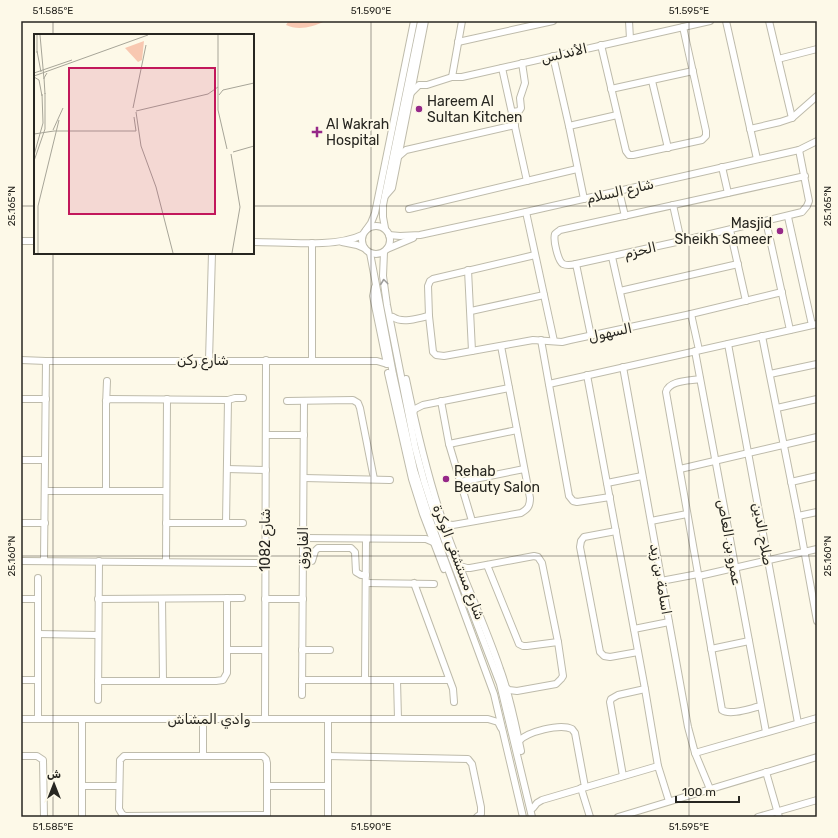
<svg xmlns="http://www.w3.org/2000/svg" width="838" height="838" viewBox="0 0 838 838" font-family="Rubik,'Noto Naskh Arabic',sans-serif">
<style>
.green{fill:#f8c8b1}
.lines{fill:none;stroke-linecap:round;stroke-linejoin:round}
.minor-casing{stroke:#bebbab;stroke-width:8}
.minor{stroke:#fff;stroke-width:6}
.oneway{stroke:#9e9d9b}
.ticks{fill:none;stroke:#272620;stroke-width:1;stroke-opacity:0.45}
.poi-dot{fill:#962888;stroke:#fdf9e8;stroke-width:1.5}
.labels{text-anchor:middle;stroke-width:4;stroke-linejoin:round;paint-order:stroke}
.street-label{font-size:14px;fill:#272620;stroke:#fdf9e8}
.poi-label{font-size:14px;fill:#272620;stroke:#fdf9e8;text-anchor:start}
.inset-road{fill:none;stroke:#a7a598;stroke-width:1}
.view{fill:#c2185b;fill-opacity:0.15;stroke:#c2185b;stroke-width:2}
.inset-edge{fill:none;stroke:#272620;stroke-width:2}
.neatline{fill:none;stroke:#272620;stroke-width:1.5}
.ticks-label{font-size:10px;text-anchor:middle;fill:#272620}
</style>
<rect width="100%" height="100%" fill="#fdf9e8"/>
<path class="green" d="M293 21H325C313 27 298 31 286 25L288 22Z"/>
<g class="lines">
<g class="minor-casing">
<g id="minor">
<polyline points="629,21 630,39"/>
<polyline points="726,21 757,159"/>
<polyline points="769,21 792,118"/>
<polyline points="458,42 553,21"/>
<polyline points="601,45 626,151 629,155 633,155 702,140 706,136 706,131 683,27"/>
<polyline points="553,56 569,126 584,199"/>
<polyline points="778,59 817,49"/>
<polyline points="502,68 527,181"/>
<polyline points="452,77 462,21"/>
<polyline points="652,81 668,148"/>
<polyline points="611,89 693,71"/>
<polyline points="411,93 419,85 427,85 452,77 462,77 710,21"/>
<polyline points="512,112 519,111 521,108 520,98 525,83 522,63"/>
<polyline points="569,126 617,115"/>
<polyline points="750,129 780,122 792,118 817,96"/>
<path d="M799 150 809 201 807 206 802 212 681 241 576 264C572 265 567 266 563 264 558 261 553 240 555 234 556 233 559 231 560 230L805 176"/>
<polyline points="399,156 406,150 515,125"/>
<polyline points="722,167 728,193"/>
<polyline points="619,191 625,216"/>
<polyline points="385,196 392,188 395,173 425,21"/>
<polyline points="673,205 681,241"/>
<polyline points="409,209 577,169"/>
<polyline points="526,212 554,341"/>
<polyline points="788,217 812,325"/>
<polyline points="766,221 790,330"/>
<circle cx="376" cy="240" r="14"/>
<polyline points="385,228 383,217 383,205 421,21"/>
<polyline points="366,230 371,223 375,213 414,21"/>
<polyline points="730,230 746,301"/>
<polyline points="389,235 400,236 420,235 526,212 799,150 817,141"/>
<polyline points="21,241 35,241"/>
<path d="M253 242C283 242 336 248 362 235"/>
<polyline points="342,242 357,245 364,248"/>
<polyline points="387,249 413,238"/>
<polyline points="384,252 383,276 387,305 415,447 424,481 435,515 500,684 532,817"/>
<polyline points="370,253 393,374 414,470 430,520 494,694 523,817"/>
<polyline points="535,255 433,279 430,281 428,286 429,316 433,352 436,355 444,356 533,340 562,342 570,340 691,314 782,292"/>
<polyline points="612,257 628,328"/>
<polyline points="576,264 591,336"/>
<polyline points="468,270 472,351"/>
<polyline points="375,287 373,296 387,364"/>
<polyline points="620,291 738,264"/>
<polyline points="471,311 544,295"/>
<polyline points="691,314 699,350"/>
<path d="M393 317C403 324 418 318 429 316"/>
<polyline points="762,336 798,516 817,621"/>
<polyline points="541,340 569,496 573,501 577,502 610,497"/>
<polyline points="728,344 798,723"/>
<polyline points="695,351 766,732"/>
<polyline points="21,360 46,361 377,361 387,364"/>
<polyline points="209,360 212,253"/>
<polyline points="312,360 312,243"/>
<polyline points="623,367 688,727 695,753 710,789"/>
<polyline points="388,373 412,479 423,514 444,569"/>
<polyline points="770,374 817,364"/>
<polyline points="587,375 645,689 658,766 669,801"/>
<path d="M406 379C416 427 427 475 443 522 460 572 483 619 500 669 510 696 515 723 521 751"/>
<path d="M700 379C690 381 669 380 666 392L722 710C730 716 751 708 761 706"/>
<polyline points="549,384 817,324"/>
<polyline points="21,399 46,399"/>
<polyline points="106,401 110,399 228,400 235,398 243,398"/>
<polyline points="287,401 353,400 358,403 360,408 374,479"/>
<polyline points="441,401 449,444 472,521"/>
<polyline points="777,408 817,399"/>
<polyline points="412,414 415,409 423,405 509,388"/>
<polyline points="266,435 304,435"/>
<polyline points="449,444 517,430"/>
<polyline points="21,460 45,460"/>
<polyline points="227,469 266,470"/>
<polyline points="680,469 817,437"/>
<polyline points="304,478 390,480"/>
<polyline points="460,482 524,469"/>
<polyline points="791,482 817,476"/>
<polyline points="607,483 642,476"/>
<polyline points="45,491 166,491"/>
<polyline points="106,491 106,405 107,381"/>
<polyline points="798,516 817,512"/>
<path d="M442 521 446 524 453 525 521 513C528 509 530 506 530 498L501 346"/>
<polyline points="651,521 687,514"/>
<polyline points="21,523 45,523"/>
<polyline points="166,523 243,523"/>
<polyline points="226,523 228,400"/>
<polyline points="616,531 584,537 581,541 580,547 600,652 604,656 610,657 638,652"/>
<polyline points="303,538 426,539 433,542"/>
<polyline points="21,561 265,563"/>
<polyline points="44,561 46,361"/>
<polyline points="166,562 167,399"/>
<polyline points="303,562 312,561 315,551 318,548 351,548 355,552 356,572 361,575 366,575"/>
<polyline points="487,565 519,644 523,646 527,646 558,642"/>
<polyline points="460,566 467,568 470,568 534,556 538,557 542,563 558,642 563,676 561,679 556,684 517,691 509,690 505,687"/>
<polyline points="699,576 817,549"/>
<polyline points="661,581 698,574"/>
<polyline points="366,583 434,584"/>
<polyline points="414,583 453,689 454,702"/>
<polyline points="21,599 38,599"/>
<polyline points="98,599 242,598"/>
<polyline points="162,599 163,680"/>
<polyline points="265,599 303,599"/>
<polyline points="634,629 669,622"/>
<polyline points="38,634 98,635"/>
<polyline points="711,649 749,641"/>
<polyline points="227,650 265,650"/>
<polyline points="302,650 330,650"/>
<polyline points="21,680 38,680"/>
<polyline points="302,680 449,680"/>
<polyline points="365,680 366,539"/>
<polyline points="397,680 398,719"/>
<polyline points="98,681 216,681 223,680 227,673 227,598"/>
<polyline points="302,695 304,401"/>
<polyline points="98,700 99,561"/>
<polyline points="21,719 488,719 498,722 501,728"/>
<polyline points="38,719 38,578"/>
<polyline points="82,719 82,817"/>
<polyline points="203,719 203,756"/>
<polyline points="265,719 266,360"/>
<polyline points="328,719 328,817"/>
<path d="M519 741C527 732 560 723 572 729L575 733 585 787"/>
<polyline points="695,753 817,718"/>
<polyline points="21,756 37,756 43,760 44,817"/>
<polyline points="328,756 468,759 472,764 481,807 481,814 477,817"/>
<polyline points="766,772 779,817"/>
<polyline points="623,776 610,702 611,699 618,695 645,689"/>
<polyline points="82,786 119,786"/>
<polyline points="267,786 328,786"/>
<polyline points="581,788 590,817"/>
<polyline points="533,808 537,803 542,800 658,766"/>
<polyline points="267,815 125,816 122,814 119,809 120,760 124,756 263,756 266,759 267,763 267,817"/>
<polyline points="618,817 817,757"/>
<polyline points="758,817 817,800"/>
</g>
</g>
<use href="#minor" class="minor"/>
</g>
<defs><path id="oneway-chevron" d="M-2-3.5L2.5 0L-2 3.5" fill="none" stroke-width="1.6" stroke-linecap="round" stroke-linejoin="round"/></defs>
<use class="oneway" href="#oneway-chevron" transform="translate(384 282) rotate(-97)"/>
<path class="ticks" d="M53 21V35M371 21V817M689 21V817M21 206H35M253 206H817M53 253V817M21 556H817"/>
<g class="poi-dot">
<circle cx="419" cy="109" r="4"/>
<path d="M315 126h4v4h4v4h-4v4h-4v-4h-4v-4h4z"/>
<circle cx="780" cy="231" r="4"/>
<circle cx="446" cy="479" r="4"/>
</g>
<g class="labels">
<g class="street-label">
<text transform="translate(564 53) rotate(-13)" y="5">الأندلس</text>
<text transform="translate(620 191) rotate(-13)" y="5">شارع السلام</text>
<text transform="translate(640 250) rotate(-13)" y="5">الحزم</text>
<text transform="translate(610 332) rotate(-12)" y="5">السهول</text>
<text x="203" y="365">شارع ركن</text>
<text transform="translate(763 534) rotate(80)" y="5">صلاح الدين</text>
<text transform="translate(265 540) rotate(-90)" y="5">شارع 1082</text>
<text transform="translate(730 542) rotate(80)" y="5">عمرو بن العاص</text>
<text transform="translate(303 548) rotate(-90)" y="5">الفاروق</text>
<text transform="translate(459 562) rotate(69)" y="5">شارع مستشفى الوكرة</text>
<text transform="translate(661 579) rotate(80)" y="5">اسامة بن زيد</text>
<text x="209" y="724">وادي المشاش</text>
</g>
<g class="poi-label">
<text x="427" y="106">Hareem Al<tspan x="427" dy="16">Sultan Kitchen</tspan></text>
<text x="326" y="129">Al Wakrah<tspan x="326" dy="16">Hospital</tspan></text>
<text x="772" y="228" text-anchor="end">Masjid<tspan x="772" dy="16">Sheikh Sameer</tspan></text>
<text x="454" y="476">Rehab<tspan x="454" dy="16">Beauty Salon</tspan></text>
</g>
</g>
<g transform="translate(34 34)">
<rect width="220" height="220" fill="#fdf9e8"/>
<path d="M110 7 108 26 104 28 91 14Z" fill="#f8c8b1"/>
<path class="inset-road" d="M3 1V19M6 1 10 45M184 1V76L193 115M3 17 7 38M0 39 38 26M0 42 114 1M0 43 5 46 8 62M11 60 10 44 13 39M185 61 189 56 220 49M99 74 112 11M102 77 174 60 184 53M102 78 107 112 122 153 139 219M100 83 102 97M19 96 29 74M0 100 20 97H102M199 118 220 112M197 120 206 173 198 219M0 121 9 89 8 60M0 127 11 95V59M4 219V172L25 86"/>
<path class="view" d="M35 34H181V180H35Z"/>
<rect width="220" height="220" class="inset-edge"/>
</g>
<rect width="838" height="838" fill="none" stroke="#fdf9e8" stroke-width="44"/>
<g transform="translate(54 784)" stroke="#fdf9e8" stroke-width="3" paint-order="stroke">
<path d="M0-3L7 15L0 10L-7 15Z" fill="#272620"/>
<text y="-6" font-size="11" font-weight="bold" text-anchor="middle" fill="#272620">ش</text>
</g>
<path d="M676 796v6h63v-6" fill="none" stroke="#272620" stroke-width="2"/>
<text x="682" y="796" font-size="12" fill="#272620" stroke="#fdf9e8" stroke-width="3" paint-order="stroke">100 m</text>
<rect x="22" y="22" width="794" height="794" class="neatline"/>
<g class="ticks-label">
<text x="53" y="14">51.585°E</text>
<text x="371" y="14">51.590°E</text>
<text x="689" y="14">51.595°E</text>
<text transform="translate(11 206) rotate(-90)" y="4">25.165°N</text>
<text transform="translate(827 206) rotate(-90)" y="4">25.165°N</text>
<text transform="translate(11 556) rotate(-90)" y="4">25.160°N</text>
<text transform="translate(827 556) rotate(-90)" y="4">25.160°N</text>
<text x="53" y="830">51.585°E</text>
<text x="371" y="830">51.590°E</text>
<text x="689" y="830">51.595°E</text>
</g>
</svg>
